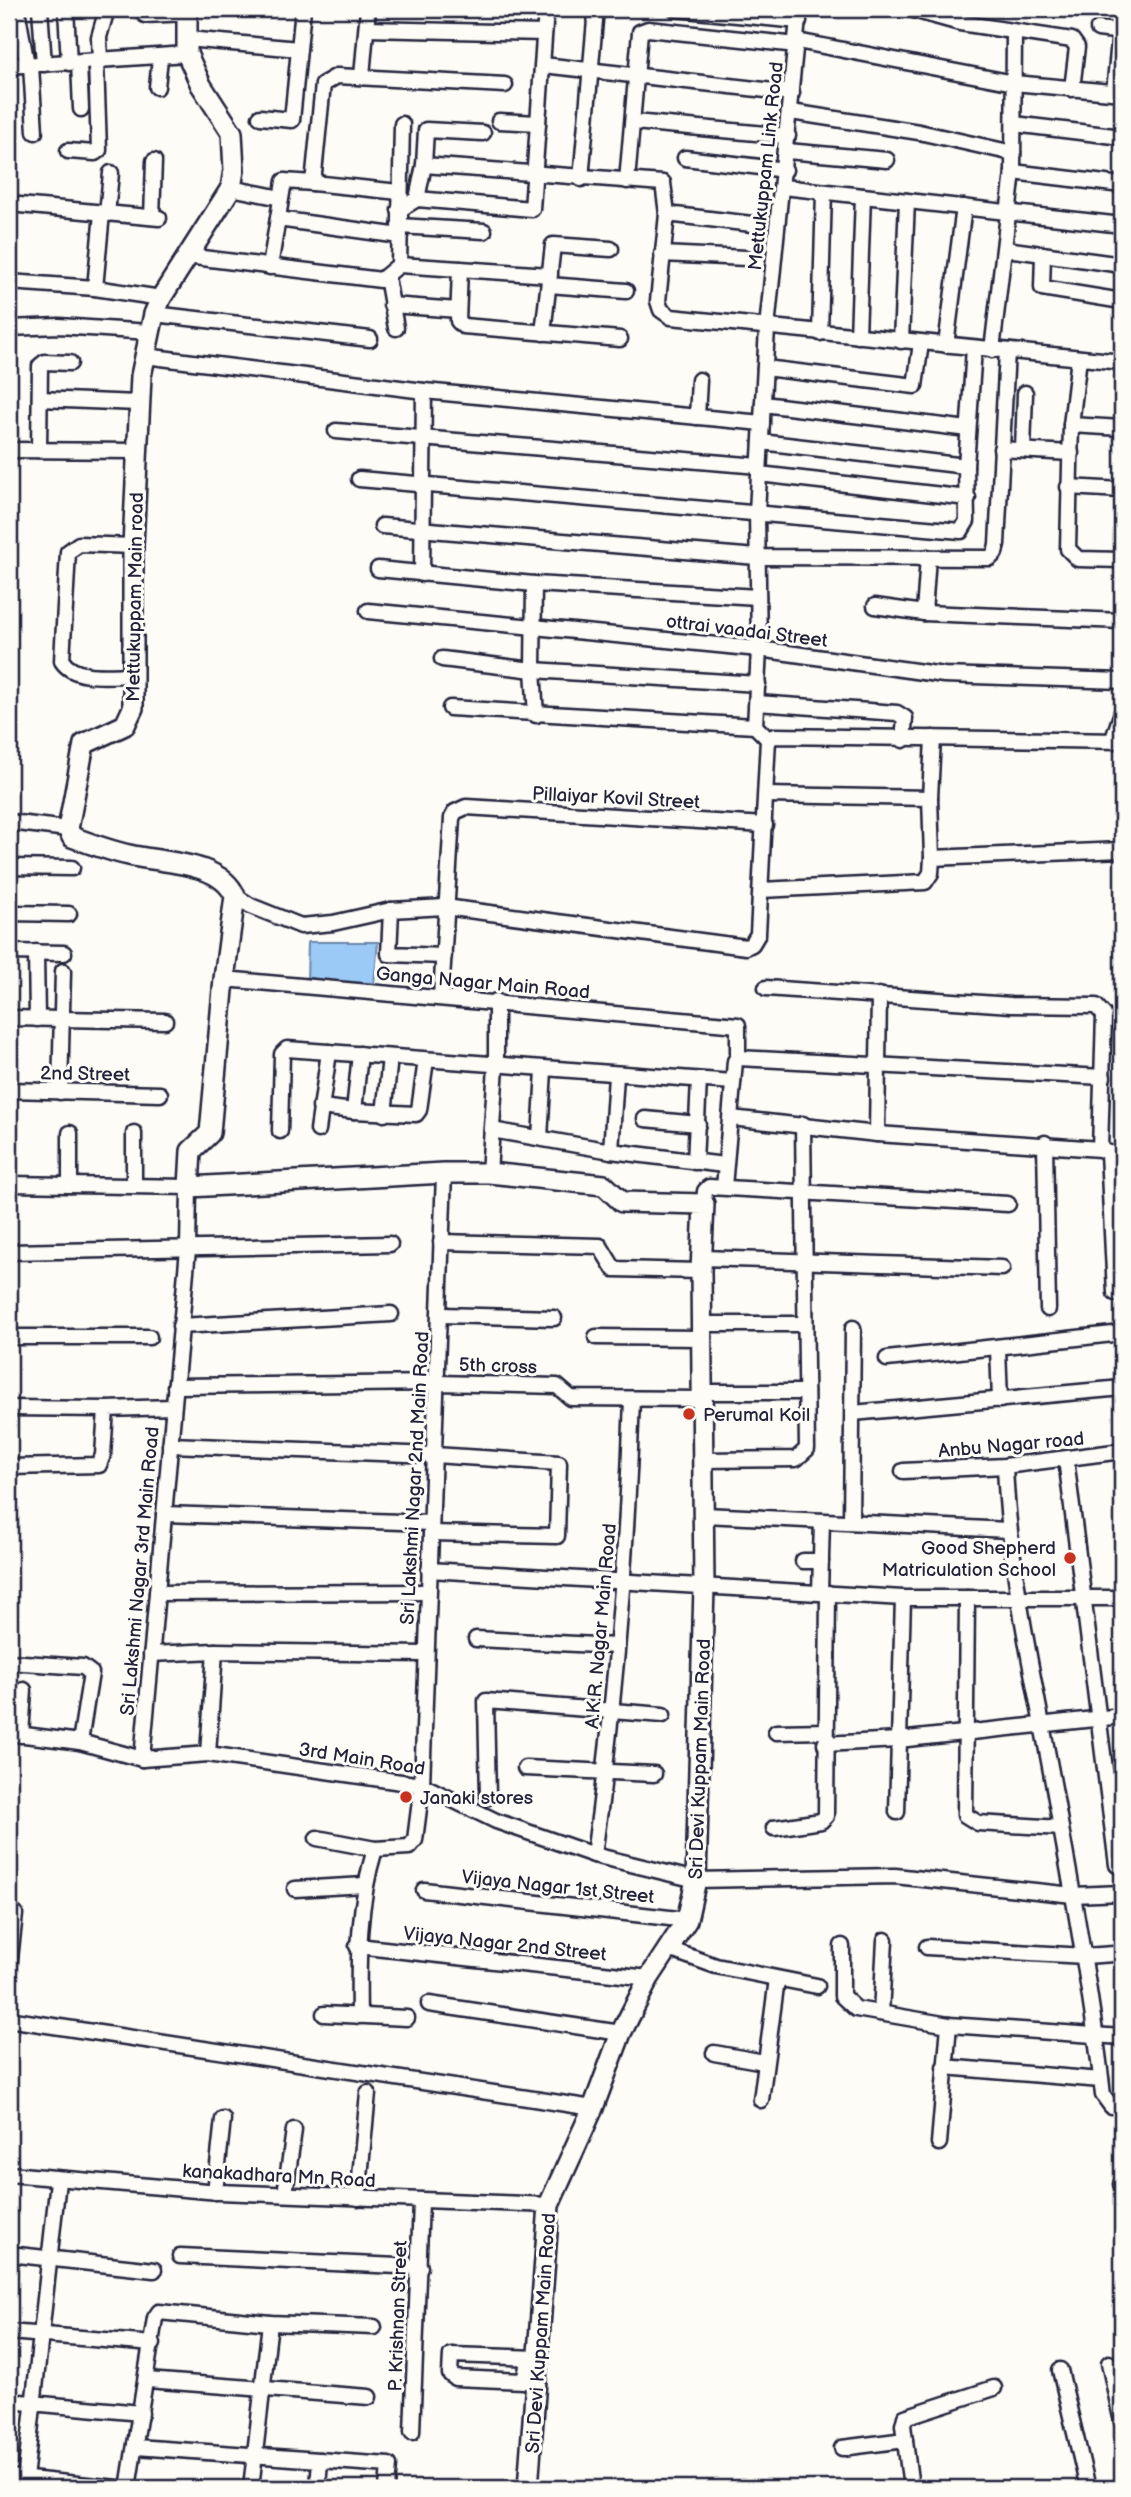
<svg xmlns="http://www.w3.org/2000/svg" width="1131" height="2497" viewBox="0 0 1131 2497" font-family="'Balsamiq Sans',sans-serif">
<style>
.water{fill:#9bcaf6;stroke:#6b87ab;stroke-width:2}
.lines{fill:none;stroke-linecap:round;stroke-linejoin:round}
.minor-casing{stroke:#22223b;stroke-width:19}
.major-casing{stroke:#22223b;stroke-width:24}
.minor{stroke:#fdfcf7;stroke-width:14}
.major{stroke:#fdfcf7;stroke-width:19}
.poi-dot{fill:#c8321e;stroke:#fdfcf7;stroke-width:2.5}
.labels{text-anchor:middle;stroke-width:6;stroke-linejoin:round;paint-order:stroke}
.street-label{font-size:19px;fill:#22223b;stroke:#fdfcf7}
.poi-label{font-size:19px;fill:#22223b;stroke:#fdfcf7;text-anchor:start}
</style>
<rect width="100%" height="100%" fill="#fdfcf7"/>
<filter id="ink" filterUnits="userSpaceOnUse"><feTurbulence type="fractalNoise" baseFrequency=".0143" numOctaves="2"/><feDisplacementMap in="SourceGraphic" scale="14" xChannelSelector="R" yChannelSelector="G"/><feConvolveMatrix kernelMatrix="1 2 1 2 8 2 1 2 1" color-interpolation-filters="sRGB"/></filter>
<g filter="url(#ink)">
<polygon class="water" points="308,942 378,942 374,984 307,981"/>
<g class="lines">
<g class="minor-casing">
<g id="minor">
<polyline points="17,9 27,65"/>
<polyline points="40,9 44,64"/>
<polyline points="66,9 69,63"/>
<polyline points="675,9 799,21"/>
<polyline points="910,9 960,23 1072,40 1077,47 1072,89"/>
<polyline points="145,15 187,13"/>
<polyline points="367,29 544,33"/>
<polyline points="1098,29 1122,32"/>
<polyline points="187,39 299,49"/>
<polyline points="797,41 1014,83 1122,93"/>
<polyline points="100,62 99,37 107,9"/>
<polyline points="79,63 81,109"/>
<polyline points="31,65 35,132"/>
<polyline points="543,65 792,93"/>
<polyline points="9,66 187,54"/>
<polyline points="362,76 368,9"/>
<polyline points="157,87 160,58"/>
<polyline points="1114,92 1120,31"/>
<polyline points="791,112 919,132 1013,153"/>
<polyline points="260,117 292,120 303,9"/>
<polyline points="499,121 538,123"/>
<polyline points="634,122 788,136"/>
<polyline points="1014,124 1122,137"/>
<polyline points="483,133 426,130 424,165 663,183 667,214 658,301 661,310 671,317 1122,362"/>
<polyline points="68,151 95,153 99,150 96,62"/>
<polyline points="787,151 887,160"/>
<polyline points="685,158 785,170"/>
<polyline points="1013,172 1122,185"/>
<polyline points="581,179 596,9"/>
<polyline points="627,181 640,32 648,29 797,45"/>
<polyline points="313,183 399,192"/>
<polyline points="783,187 1122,225"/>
<polyline points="231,188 281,198"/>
<polyline points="417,199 424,165"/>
<polyline points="9,204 159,218"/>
<polyline points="399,210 417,199 532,209 546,9"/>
<polyline points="107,214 111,173"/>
<polyline points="667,214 752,224"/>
<polyline points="152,217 154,161"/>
<polyline points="278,219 400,236"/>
<polyline points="399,226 484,231"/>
<polyline points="1006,249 1122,265"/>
<polyline points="662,254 746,258"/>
<polyline points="1043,254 1042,288 1122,301"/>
<polyline points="186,256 381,280 399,265 402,124"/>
<polyline points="399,265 550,275"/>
<polyline points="270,267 284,181 313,183 323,84 337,76 505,85"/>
<polyline points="460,269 458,321 463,326 620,339"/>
<polyline points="387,277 396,328"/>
<polyline points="9,282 95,288 161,298"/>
<polyline points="549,285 626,291"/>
<polyline points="95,288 102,213"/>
<polyline points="391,305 458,310"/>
<polyline points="154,314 370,339"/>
<polyline points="9,328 59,326 150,332"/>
<polyline points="543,333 553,245 611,249"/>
<polyline points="820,333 824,192"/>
<polyline points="858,336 863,196"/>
<polyline points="901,341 907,201"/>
<polyline points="946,345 964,207"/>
<polyline points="992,350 1013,172 1014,32"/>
<polyline points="145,356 424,391 762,423"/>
<polyline points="1079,358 1071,425 1068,549 1078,559 1122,560"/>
<polyline points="765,368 915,386 921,343"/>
<polyline points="40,399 138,403"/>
<polyline points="763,404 968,429"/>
<polyline points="697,417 699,380"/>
<polyline points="1071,425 1122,428"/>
<polyline points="336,431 759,466"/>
<polyline points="761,442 966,466"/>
<polyline points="1001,449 1071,453"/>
<polyline points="9,450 138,451"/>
<polyline points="39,450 40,366 45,362 70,363"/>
<polyline points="1023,450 1025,393"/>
<polyline points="759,474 968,498"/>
<polyline points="359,479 961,531 967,521 966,466 974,348"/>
<polyline points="1068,487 1122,490"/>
<polyline points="382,526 757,557 990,558 995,553 997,544 1007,351"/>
<polyline points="378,569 534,584 758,597"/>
<polyline points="422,574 424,391"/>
<polyline points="534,584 533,670 536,715"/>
<polyline points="875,606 924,613 1122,621"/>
<polyline points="368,611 759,649 944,675 1122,681"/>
<polyline points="924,613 928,557"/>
<polyline points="442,659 533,670 758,684"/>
<path d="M132 675C111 675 75 681 62 661L68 552 79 544 133 546"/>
<polyline points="757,703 897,713 905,718 903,740"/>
<polyline points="450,708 755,726"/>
<polyline points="768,739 755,726 759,649 757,512 767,328 799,9"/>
<polyline points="768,739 775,736 1122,741"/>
<polyline points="1113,739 1122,712"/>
<polyline points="766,795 930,798"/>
<polyline points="9,822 68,829"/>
<polyline points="932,858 1122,850"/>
<polyline points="9,867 72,868"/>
<polyline points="761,890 925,882 931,873 932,858 930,798 933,738"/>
<polyline points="235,896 251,906 301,926 333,923 391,910 445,907 746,947 752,944 758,934 768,739"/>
<polyline points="391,910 389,954 444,956"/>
<polyline points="9,913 69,914"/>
<polyline points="9,952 64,953"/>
<polyline points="36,952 37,1019"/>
<polyline points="224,979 738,1025 738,1058 735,1061 724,1187"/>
<polyline points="766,988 1011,1005 1096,1006 1104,1015 1100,1149"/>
<polyline points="441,996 452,818 455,812 466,807 765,825"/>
<polyline points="9,1018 165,1021"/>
<polyline points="360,1054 354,1111 416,1114 419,1110 426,1060"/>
<polyline points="738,1058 1103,1077"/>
<polyline points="9,1090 160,1094"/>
<polyline points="60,1092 63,971"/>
<polyline points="320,1107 354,1111"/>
<polyline points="384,1114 390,1057"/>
<polyline points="731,1118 877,1134 1100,1149 1108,1153 1115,1293"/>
<polyline points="645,1119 698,1124"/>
<polyline points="318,1130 329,1052"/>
<polyline points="492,1130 611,1151 724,1165"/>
<polyline points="280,1131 282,1054 287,1049 733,1082"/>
<polyline points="70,1133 70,1185"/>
<polyline points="877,1134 879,995"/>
<polyline points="540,1138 544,1070"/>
<polyline points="1045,1143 1048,1309"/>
<polyline points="611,1151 616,1076"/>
<polyline points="1108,1153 1122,1154"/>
<polyline points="695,1162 699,1080"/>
<polyline points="489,1173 496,1066 496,1001"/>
<polyline points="9,1184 189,1187 188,1249 142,1759"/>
<polyline points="134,1185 134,1133"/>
<polyline points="704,1204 705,1191 709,1187 1008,1204"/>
<polyline points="441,1242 600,1246 614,1269 701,1271"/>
<polyline points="9,1252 390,1244"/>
<polyline points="702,1258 1002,1268"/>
<polyline points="441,1315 554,1318"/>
<polyline points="701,1324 804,1324"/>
<polyline points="180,1326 391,1314"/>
<polyline points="9,1337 149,1337"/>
<polyline points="596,1337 701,1338"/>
<polyline points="998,1349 1000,1400"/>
<polyline points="887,1359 1122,1333"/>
<polyline points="175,1386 438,1383 557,1386 571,1398 703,1399"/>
<polyline points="703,1392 806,1392"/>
<polyline points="9,1408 106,1409"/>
<polyline points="853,1413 1122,1388"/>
<polyline points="170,1445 434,1455 559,1463 557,1536 431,1533"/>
<polyline points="1066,1459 1117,1865"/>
<polyline points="703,1460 796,1459 807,1449 803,1124"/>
<path d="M1005 1466C1010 1589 1041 1707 1061 1828 1077 1917 1093 2005 1103 2095L1111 2106 1122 2105"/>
<polyline points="9,1467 99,1465 103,1455 106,1409 173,1407"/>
<polyline points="903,1471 1005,1466 1122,1451"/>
<polyline points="164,1514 431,1523"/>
<polyline points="704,1515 1008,1530"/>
<polyline points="851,1522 853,1328"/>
<polyline points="803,1561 821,1561"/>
<polyline points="429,1570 903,1598 1122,1598"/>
<polyline points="820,1592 822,1521"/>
<polyline points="157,1593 428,1592"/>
<polyline points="967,1598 965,1815 978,1823 1061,1828"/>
<polyline points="476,1639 617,1646"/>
<polyline points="151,1654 215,1651 425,1654"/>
<polyline points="9,1662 83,1667 91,1673 80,1742"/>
<polyline points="776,1732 826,1731"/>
<polyline points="9,1733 80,1742 142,1759 208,1754 422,1785 496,1821 594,1855 696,1880 895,1876 1073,1895 1122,1893"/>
<polyline points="21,1735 24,1690"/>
<polyline points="825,1744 898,1740 1122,1716"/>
<polyline points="208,1754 215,1651"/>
<polyline points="525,1768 654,1774"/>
<polyline points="488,1797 486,1701 663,1715"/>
<polyline points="897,1812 903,1598"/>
<polyline points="774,1828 821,1821 826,1816 828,1593"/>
<polyline points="317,1838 375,1849 409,1847 415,1840 422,1785 444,1173"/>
<path d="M594 1855C615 1704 627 1552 632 1399"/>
<polyline points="295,1889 365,1885"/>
<polyline points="424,1890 687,1920"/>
<polyline points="9,1911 15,1914 9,1968"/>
<polyline points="357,1946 649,1978"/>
<polyline points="842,1946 842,1996 856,2009 949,2025 1122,2037"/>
<polyline points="927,1947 1085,1956 1114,1954"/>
<polyline points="666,1948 716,1966 817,1986"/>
<polyline points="429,2004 621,2033"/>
<polyline points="881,2013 885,1940"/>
<polyline points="324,2014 407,2018"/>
<polyline points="9,2016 14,2020 593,2108"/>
<path d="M359 2016C358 1958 358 1904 375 1849"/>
<polyline points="714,2053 764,2062"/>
<polyline points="944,2067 1101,2080"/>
<polyline points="761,2100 777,1979"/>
<polyline points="939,2143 949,2025"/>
<polyline points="9,2174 219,2192 549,2205"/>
<polyline points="1121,2184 1122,2184"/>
<polyline points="215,2192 223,2119"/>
<polyline points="285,2194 294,2130"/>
<polyline points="358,2198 368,2093"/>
<polyline points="9,2254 154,2270"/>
<polyline points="180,2256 420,2267"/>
<polyline points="9,2332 153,2344"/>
<polyline points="528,2362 524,2381 455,2378 450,2374 451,2355 538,2358"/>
<polyline points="1109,2363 1122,2422"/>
<polyline points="1060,2370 1088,2488"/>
<polyline points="147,2380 369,2397"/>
<polyline points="9,2401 141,2413"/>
<polyline points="412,2432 421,2202"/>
<polyline points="136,2447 389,2465 387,2488"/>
<polyline points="842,2448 905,2440"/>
<polyline points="9,2477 117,2488"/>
<polyline points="24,2488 58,2181"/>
<polyline points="128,2488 155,2318 159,2312 270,2323 374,2327"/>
<polyline points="251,2488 270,2323"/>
<polyline points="318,2488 320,2460"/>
<polyline points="911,2488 903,2425 905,2417 994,2388"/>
</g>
</g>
<g class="major-casing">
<path id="major" d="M187 9V54L201 85 232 133 234 170 231 188 161 298 154 314 141 376 133 546V708L125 725 84 744 68 829 72 837C91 844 110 851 129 855 162 863 220 861 235 896L224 979 210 1133 191 1151 189 1187 444 1173H489L604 1185 622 1202 704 1204 701 1271 704 1587 696 1880 687 1920 649 1978 621 2033 593 2108 549 2205 528 2488"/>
</g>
<use href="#minor" class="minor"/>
<use href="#major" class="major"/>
</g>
</g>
<g class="poi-dot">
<circle cx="689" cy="1414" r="7"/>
<circle cx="1070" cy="1558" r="7"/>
<circle cx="406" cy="1797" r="7"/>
</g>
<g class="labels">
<g class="street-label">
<text transform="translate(765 166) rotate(-84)" y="7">Mettukuppam Link Road</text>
<text transform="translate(134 597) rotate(-89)" y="7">Mettukuppam Main road</text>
<text transform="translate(747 630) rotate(7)" y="7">ottrai vaadai Street</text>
<text transform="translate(616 797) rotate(3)" y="7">Pillaiyar Kovil Street</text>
<text transform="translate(483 982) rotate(5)" y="7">Ganga Nagar Main Road</text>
<text transform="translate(85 1073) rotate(1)" y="7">2nd Street</text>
<text transform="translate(498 1365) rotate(2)" y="7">5th cross</text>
<text transform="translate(1011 1444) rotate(-5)" y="7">Anbu Nagar road</text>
<text transform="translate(414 1478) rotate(-87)" y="7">Sri Lakshmi Nagar 2nd Main Road</text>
<text transform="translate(139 1571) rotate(-85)" y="7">Sri Lakshmi Nagar 3rd Main Road</text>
<text transform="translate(600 1626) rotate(-85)" y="7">A.K.R. Nagar Main Road</text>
<text transform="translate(362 1758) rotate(9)" y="7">3rd Main Road</text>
<text transform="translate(699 1759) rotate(-88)" y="7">Sri Devi Kuppam Main Road</text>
<text transform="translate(558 1886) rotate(6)" y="7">Vijaya Nagar 1st Street</text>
<text transform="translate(505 1943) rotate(6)" y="7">Vijaya Nagar 2nd Street</text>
<text transform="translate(279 2175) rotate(3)" y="7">kanakadhara Mn Road</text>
<text transform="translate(397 2316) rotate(-88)" y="7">P. Krishnan Street</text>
<text transform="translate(540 2333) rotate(-86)" y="7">Sri Devi Kuppam Main Road</text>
</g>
<g class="poi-label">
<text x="703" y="1421">Perumal Koil</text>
<text x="1056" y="1554" text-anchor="end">Good Shepherd<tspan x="1056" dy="22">Matriculation School</tspan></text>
<text x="420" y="1804">Janaki stores</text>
</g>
</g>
<rect width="1131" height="2497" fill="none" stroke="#fdfcf7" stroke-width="35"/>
<rect x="18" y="18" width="1096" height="2462" fill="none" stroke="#22223b" stroke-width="2.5" filter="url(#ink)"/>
</svg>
